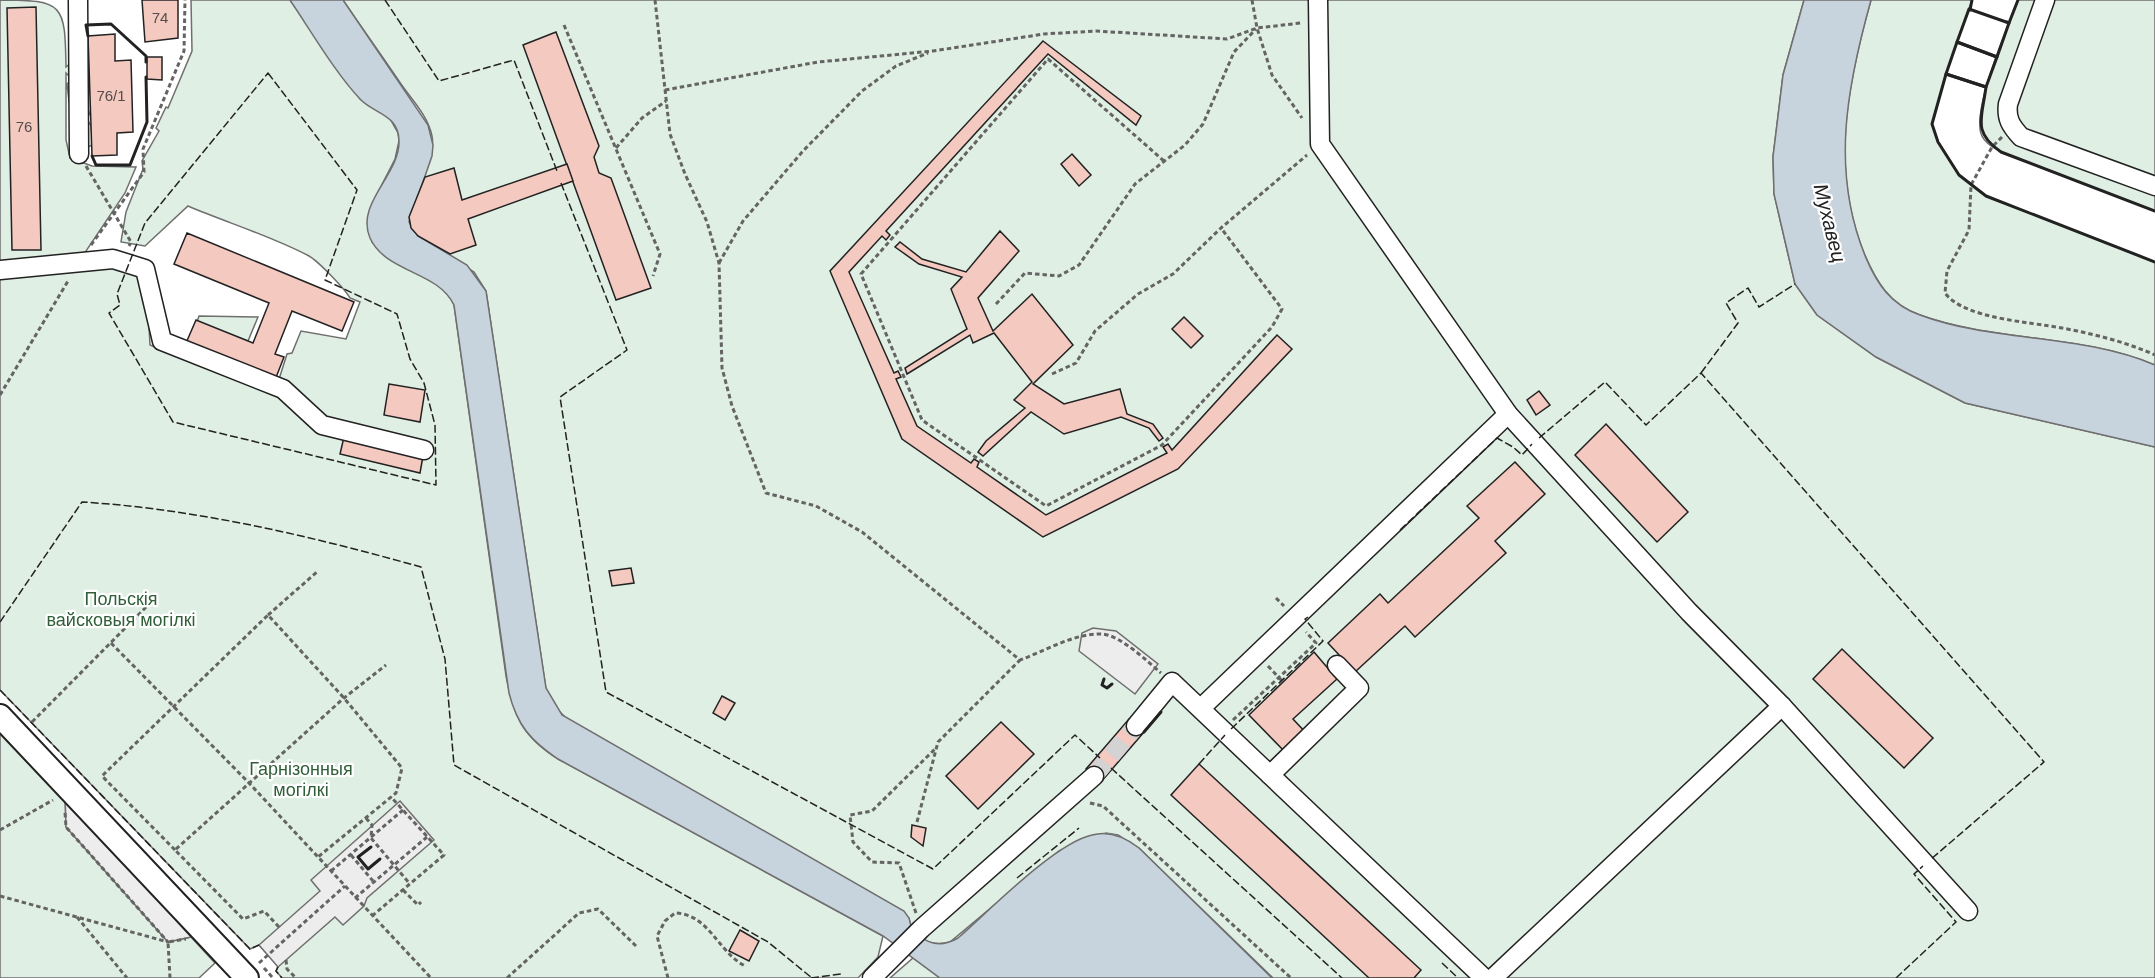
<svg xmlns="http://www.w3.org/2000/svg" width="2155" height="978" viewBox="0 0 2155 978" font-family="Arial,sans-serif">
<style>
.green{fill:#e0efe3;stroke:#6f6f6f;stroke-width:1.5}
.parking{fill:#ededed;stroke:#6f6f6f;stroke-width:1.5}
.water{fill:#c7d3dd;stroke:#6f6f6f;stroke-width:1.5}
.building{fill:#f3c9c0;stroke:#222;stroke-width:1.5}
.lines{fill:none;stroke-linecap:round;stroke-linejoin:round}
.minor-tunnel{stroke:#d3d3d3;stroke-width:18;stroke-dasharray:18 9;stroke-linecap:butt}
.minor-casing{stroke:#222;stroke-width:21}
.major-casing{stroke:#222;stroke-width:26}
.path{stroke:#646464;stroke-width:3;stroke-dasharray:4.5 3;stroke-linecap:butt}
.minor{stroke:#fff;stroke-width:18}
.major{stroke:#fff;stroke-width:22}
.fence{stroke:#222;stroke-width:1.5;stroke-dasharray:8 3;stroke-linecap:butt}
.wall{stroke:#222;stroke-width:3}
.labels{text-anchor:middle;stroke-width:4.5;stroke-linejoin:round;paint-order:stroke}
.number-label{font-size:15px;fill:#564c4a}
.park-label{font-size:18px;fill:#2f5e38;stroke:#fff}
.water-label{font-size:20px;font-style:italic;fill:#222;stroke:#fff}
</style>
<rect width="100%" height="100%" fill="#fff"/>
<g class="green">
<path d="M0 0C64 0 65 4 66 67L72 62 86 63 91 73 85 86C95 97 93 107 87 119L91 126 93 145 84 148 78 114 69 101 67 84 72 79 66 73V140L70 158 92 166 136 167 125 193 82 257 0 264Z"/>
<path d="M191 0H290L360 99 389 117 398 133 399 141 395 159 372 204V242C394 269 439 273 454 305L506 676C514 717 522 736 558 759L883 936 878 957 858 978H282L276 971 278 966 259 945 250 949 0 690V277L112 265 136 271 147 289 150 345 274 395 287 354 292 353 301 331 346 339 360 302 350 298C345 289 318 261 309 256 271 236 228 223 188 206L145 246 121 242 126 212 143 169 142 161 159 131 156 128 166 107 168 108 192 51Z"/>
<path d="M343 0H1804L1783 75 1773 157 1774 194 1795 284 1817 315 1876 357 1965 403 2155 447V978H1273L1139 848 1118 835 1106 833 1059 851 950 942C931 947 911 939 909 918L569 721 555 707 546 689 486 291 474 272 418 236C395 216 438 166 432 136 428 116 412 100 401 84 382 56 362 28 343 0Z"/>
<path d="M1871 0H1972L1946 74 1932 124 1938 142 1959 175 1986 196 2155 262V365C2081 334 1995 342 1920 315 1889 304 1876 281 1864 253 1830 169 1847 85 1871 0Z"/>
<path d="M2018 0H2036L2003 91 1999 119 2007 133 2155 195V211L2001 152C1992 147 1981 141 1980 129 1977 97 2006 32 2018 0Z"/>
<polygon points="2052,0 2155,0 2155,179 2019,129 2015,105"/>
<polygon points="199,316 258,317 248,341 197,322"/>
<polygon points="0,727 65,793 66,827 168,942 191,937 215,963 199,978 0,978"/>
<polygon points="913,958 940,978 890,978"/>
</g>
<g class="parking">
<polygon points="1093,628 1116,631 1158,664 1135,694 1079,651 1082,633"/>
<polygon points="65,793 191,937 168,942 66,827"/>
<polygon points="400,801 434,840 367,898 364,906 343,925 335,917 278,967 259,945 320,891 311,880"/>
</g>
<g class="water">
<path d="M290 0H343L428 125 433 145 432 156 409 222 418 236 467 265 486 291 546 688 562 715 904 911 909 918 912 930C926 943 939 949 958 938 989 911 1055 843 1092 835 1110 830 1125 837 1139 848L1272 978H940L883 936 558 759C531 741 517 725 509 693L454 305C438 271 386 273 370 238 355 203 400 175 399 141 399 115 375 114 361 100 336 74 311 31 290 0Z"/>
<path d="M1804 0H1871C1847 86 1830 172 1866 258 1877 284 1891 305 1920 315 1995 343 2080 333 2155 365V447L1965 403 1876 357 1817 315 1795 284 1774 194 1773 157 1783 75Z"/>
</g>
<g class="building">
<polygon points="142,0 178,0 178,38 145,42"/>
<polygon points="36,7 41,250 12,250 7,8"/>
<polygon points="556,32 599,146 594,157 599,173 611,178 651,288 616,300 523,45"/>
<polygon points="115,34 115,61 131,60 133,132 117,133 117,155 92,156 88,36"/>
<polygon points="1043,41 1141,116 1136,125 1048,54 886,231 890,235 886,240 882,236 849,272 894,373 898,371 901,377 896,379 917,426 971,463 974,459 979,462 977,467 1046,515 1167,453 1163,447 1168,444 1172,450 1277,335 1292,349 1178,469 1043,537 902,439 830,271"/>
<polygon points="147,57 162,57 162,80 147,79"/>
<polygon points="1072,154 1091,175 1079,186 1061,164"/>
<polygon points="567,164 573,181 468,219 476,245 450,254 418,236 411,228 409,217 425,177 454,168 462,200"/>
<polygon points="1000,231 1019,251 978,298 993,331 1032,294 1073,345 1033,384 1064,404 1120,389 1127,414 1153,424 1163,438 1159,441 1149,428 1121,417 1064,434 1031,412 983,456 978,452 986,441 1025,408 1014,400 1032,382 994,333 973,343 970,335 907,374 905,368 967,329 951,289 962,277 919,264 895,247 900,242 922,259 966,272"/>
<polygon points="187,233 354,302 342,331 292,311 275,354 284,357 275,380 186,343 196,320 253,343 269,303 174,264"/>
<polygon points="1184,317 1203,336 1191,348 1172,329"/>
<polygon points="389,384 425,390 420,422 384,415"/>
<polygon points="1539,391 1550,405 1536,415 1527,400"/>
<polygon points="1606,424 1688,512 1657,542 1575,455"/>
<polygon points="344,437 423,456 420,473 340,454"/>
<polygon points="1515,462 1545,494 1495,541 1506,553 1415,637 1405,626 1355,672 1328,643 1380,594 1388,603 1479,518 1467,506"/>
<polygon points="631,568 634,583 612,586 609,571"/>
<polygon points="1842,649 1933,738 1904,768 1813,679"/>
<polygon points="1314,652 1337,679 1293,719 1307,734 1286,753 1249,715"/>
<polygon points="722,696 735,703 725,720 713,713"/>
<polygon points="1129,719 1144,732 1101,782 1086,769"/>
<polygon points="1001,722 1034,754 978,809 946,776"/>
<polygon points="1199,764 1421,970 1414,978 1369,978 1171,795"/>
<polygon points="912,825 926,828 923,846 911,837"/>
<polygon points="740,930 759,941 749,961 729,951"/>
</g>
<g class="lines">
<polyline class="minor-tunnel" points="1094,776 1136,726"/>
<g class="minor-casing">
<g id="minor">
<polyline points="78,0 79,154"/>
<polyline points="1318,0 1320,144 1508,414 1689,612 1782,706 1968,911"/>
<path d="M2045 0 2008 104C2006 119 2011 126 2021 137L2155 186"/>
<polyline points="0,270 113,259 145,269 162,341 283,389 322,425 424,450"/>
<polyline points="1201,708 1508,414"/>
<polyline points="1136,726 1172,682 1484,978"/>
<polyline points="1270,775 1359,688 1337,665"/>
<polyline points="872,978 921,929 1094,776"/>
<polyline points="1493,978 1782,706"/>
</g>
</g>
<g class="major-casing">
<polyline id="major" points="0,716 247,978"/>
</g>
<g class="path">
<path d="M655 0 670 134 685 174 707 222 719 263 722 368 732 406 766 493 816 506 862 532 1020 660C1045 651 1074 633 1102 634 1120 635 1147 661 1161 673"/>
<polyline points="1252,0 1257,28 1272,75 1302,118"/>
<polyline points="564,25 660,254 653,276"/>
<polyline points="665,90 818,62 933,51 1044,34 1096,31 1227,39 1257,28 1301,23"/>
<path d="M2002 137 1992 147 1971 185 1969 230 1947 271 1945 293C1964 319 2031 322 2062 328 2094 334 2126 342 2155 355"/>
<polyline points="616,148 642,118 666,101"/>
<polyline points="1164,161 1048,59 861,274 922,420 1046,506 1162,445 1272,327 1282,309 1221,228"/>
<polyline points="86,166 131,242 129,246"/>
<polyline points="91,245 144,172 143,149 184,51 185,0"/>
<polyline points="719,263 743,221 803,151 862,91 896,66 928,53"/>
<polyline points="996,304 1025,273 1059,276 1079,265 1135,184 1185,145 1203,124 1234,52 1256,29"/>
<polyline points="1052,374 1076,363 1095,331 1138,294 1173,274 1221,228 1307,155"/>
<polyline points="0,395 68,281"/>
<polyline points="1276,598 1284,606"/>
<polyline points="268,615 318,571"/>
<polyline points="111,643 249,783 431,978"/>
<polyline points="1268,666 1283,682"/>
<polyline points="1233,720 1316,643 1306,632"/>
<polyline points="32,722 158,595"/>
<polyline points="1090,803 1103,806 1291,978"/>
<polyline points="366,818 372,825 371,838 410,884"/>
<polyline points="917,822 938,742 1020,660"/>
<polyline points="0,830 53,800"/>
<polyline points="175,850 102,776 268,615 344,698 402,768 396,793 318,857"/>
<polyline points="351,855 373,881"/>
<polyline points="331,871 403,810"/>
<polyline points="403,890 418,905 421,902"/>
<polyline points="0,896 168,942 66,827 65,812"/>
<polyline points="355,898 427,837"/>
<polyline points="916,913 899,863 872,862 853,842 850,815 872,811 937,747"/>
<polyline points="372,916 444,855 391,797"/>
<polyline points="77,917 127,978"/>
<polyline points="279,927 264,911 243,919 175,850 344,698 386,665"/>
<polyline points="286,960 287,969 296,978"/>
<polyline points="259,963 345,886"/>
<polyline points="264,968 273,978"/>
<polyline points="170,978 168,942 186,939"/>
<polyline points="507,978 579,913 598,909 636,946"/>
<path d="M668 978 657 936 665 921 675 913C709 914 717 951 745 966"/>
</g>
<use href="#minor" class="minor"/>
<use href="#major" class="major"/>
<g class="fence">
<polyline points="385,0 439,81 514,60 557,171"/>
<polygon points="268,73 357,190 325,280 397,314 410,359 424,383 435,425 436,485 173,422 109,313 120,305 117,294 145,223"/>
<polyline points="561,183 627,350 560,397 606,692 933,869 1075,735 1100,758"/>
<polyline points="1701,373 1738,323 1726,303 1748,288 1759,307 1795,284"/>
<polyline points="1539,438 1605,382 1646,425 1701,373 2044,762 1930,860"/>
<polyline points="1400,530 1497,438 1513,447 1522,455 1532,444"/>
<path d="M0 622 82 502C197 509 310 536 421 567L445 659 454 765 768 942 812 978"/>
<polyline points="0,690 250,949 259,945"/>
<polyline points="1231,729 1323,641 1305,619 1308,617"/>
<polyline points="1199,764 1225,735"/>
<polyline points="1111,768 1342,978"/>
<polyline points="1017,878 1079,828"/>
<polyline points="1442,963 1458,978"/>
<polyline points="278,967 276,971 282,978"/>
<polyline points="811,978 841,974"/>
<polyline points="1896,978 1956,922 1914,874 1923,866"/>
</g>
<g class="wall">
<polygon points="1969,9 2009,23 1997,57 1957,42"/>
<polyline points="1970,10 1972,0"/>
<polyline points="2007,22 2009,23 2018,0"/>
<polyline points="88,36 86,25 111,24 146,56 146,62"/>
<polygon points="1957,42 1997,57 1986,87 1946,74"/>
<polyline points="92,156 96,165 130,165 147,122 146,77"/>
<path d="M2155 211 2001 152C1972 132 1982 118 1986 87L1946 74 1932 124 1938 142 1959 175 1986 196 2155 262"/>
<polyline points="1104,679 1102,685 1107,688 1112,684"/>
<polyline points="1144,732 1161,712"/>
<polyline points="371,847 358,857 368,869 380,859"/>
</g>
</g>
<g class="labels">
<g class="number-label">
<text x="160" y="23">74</text>
<text x="111" y="101">76/1</text>
<text x="24" y="132">76</text>
</g>
<g class="park-label">
<text x="121" y="605">Польскія<tspan x="121" dy="21">вайсковыя могілкі</tspan></text>
<text x="301" y="775">Гарнізонныя<tspan x="301" dy="21">могілкі</tspan></text>
</g>
<g class="water-label">
<text transform="translate(1830 223) rotate(76)" y="7">Мухавец</text>
</g>
</g>
</svg>
